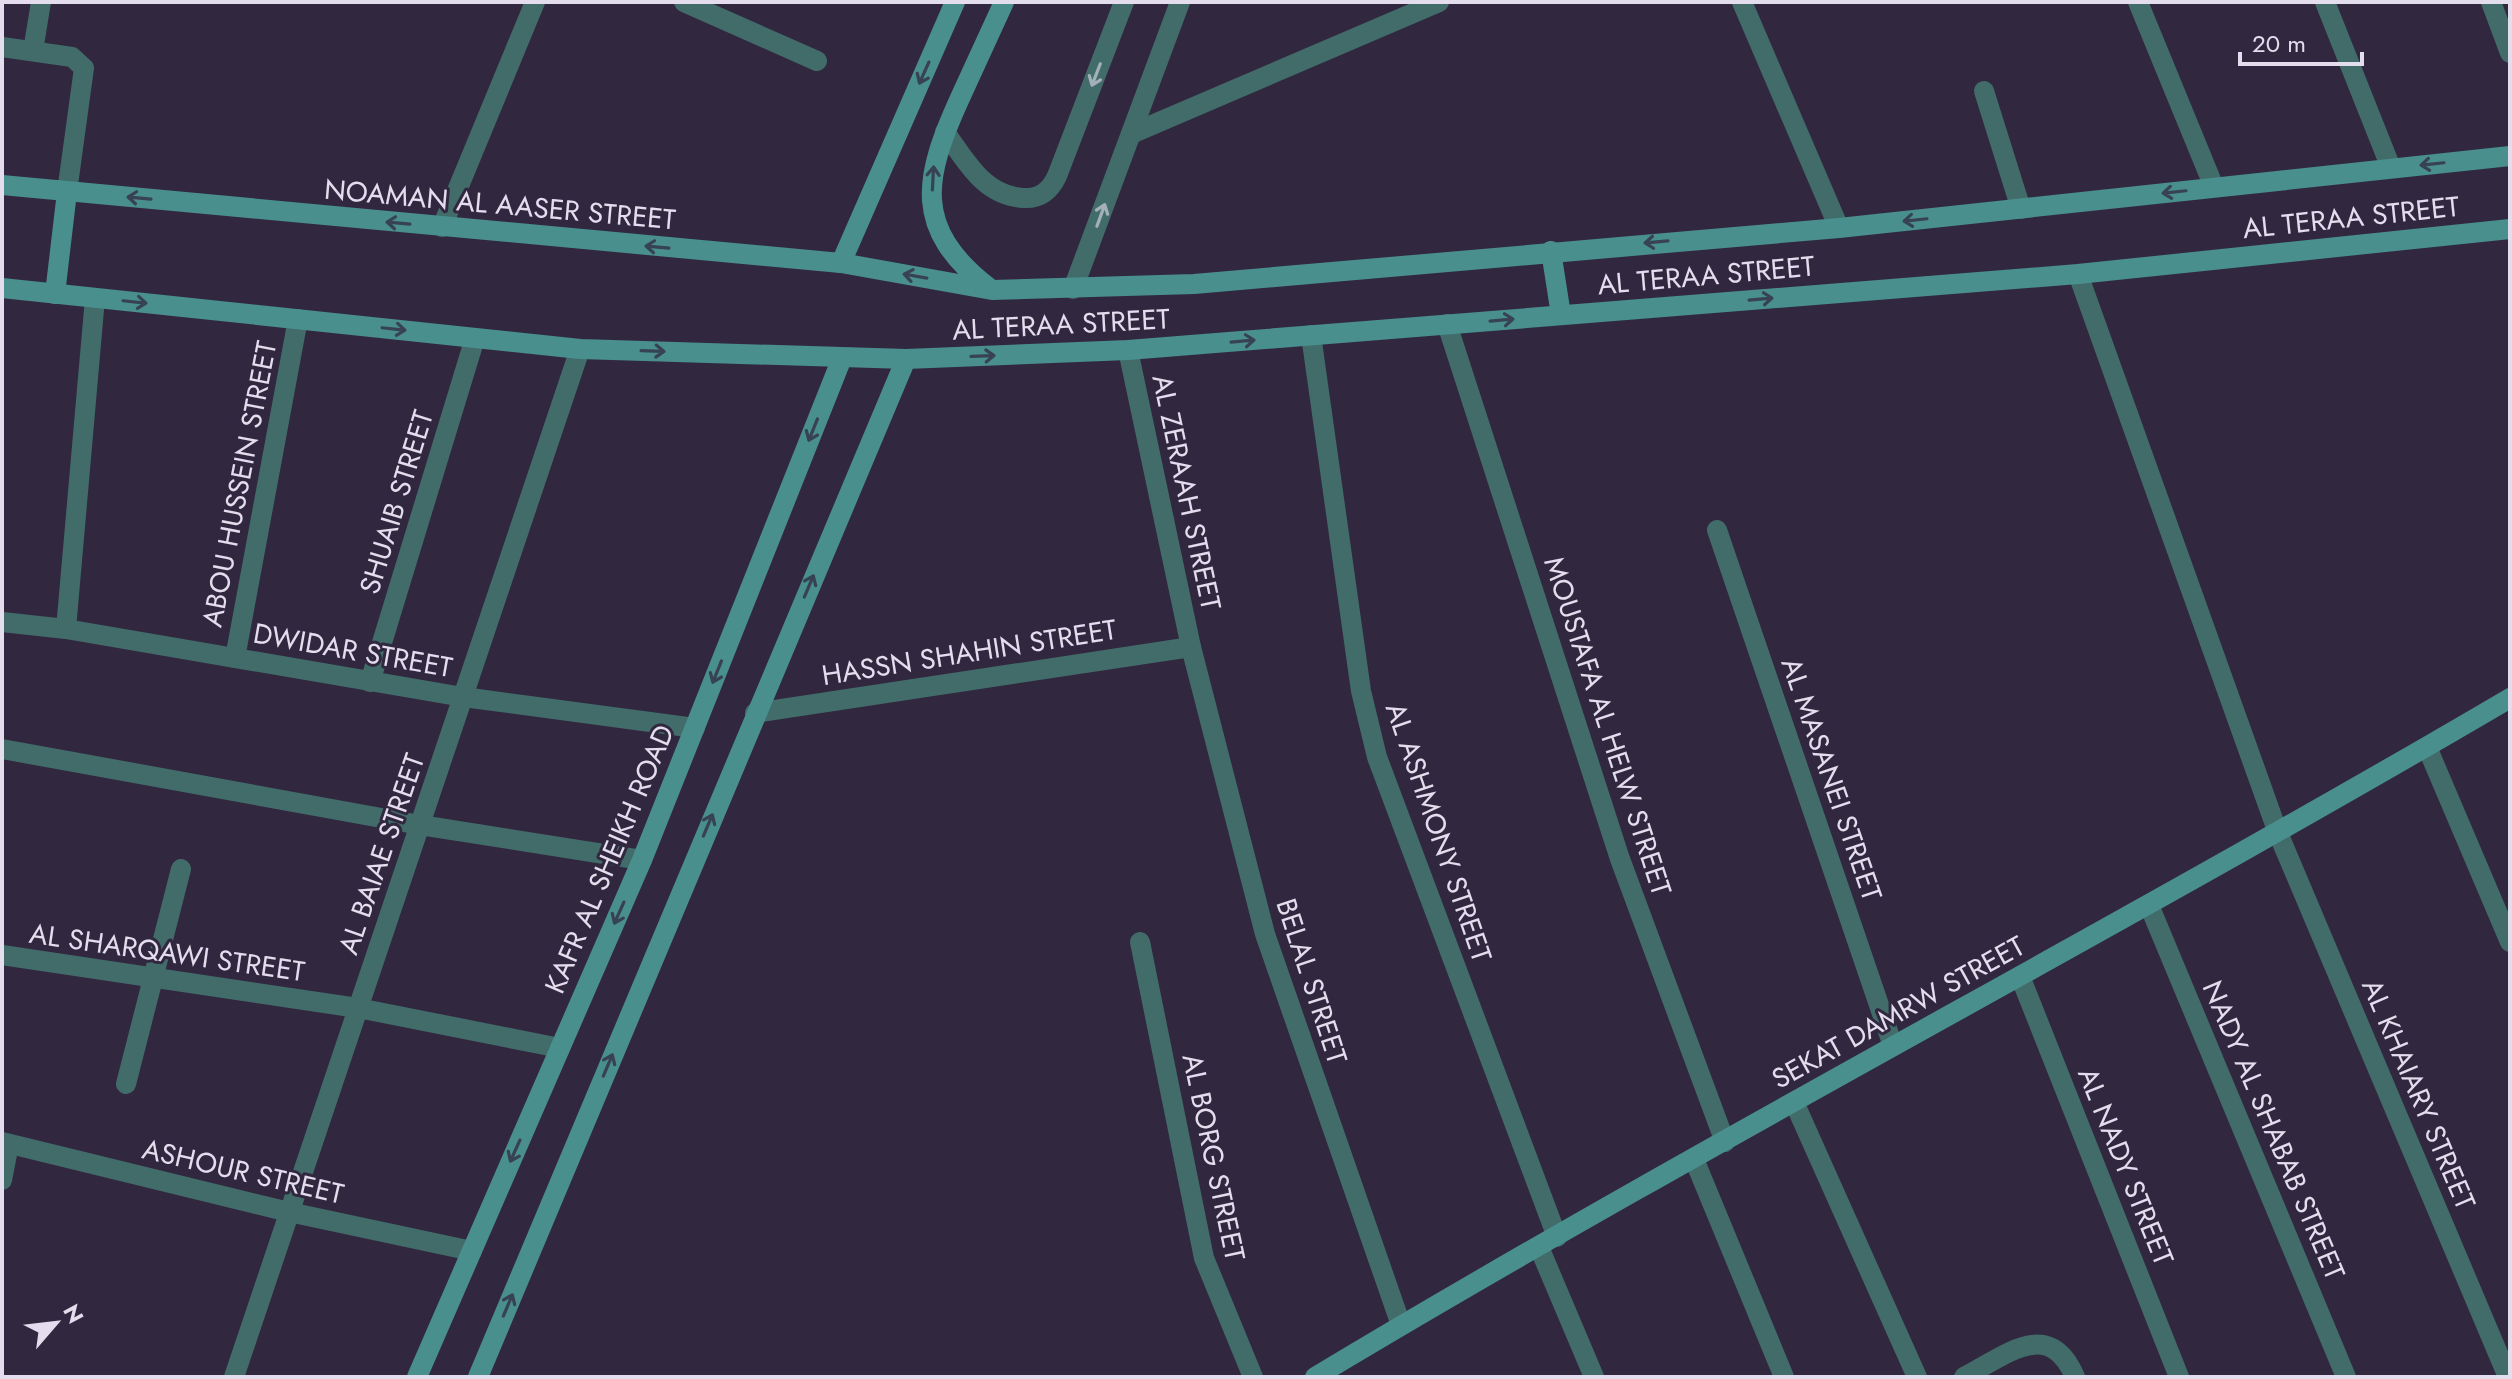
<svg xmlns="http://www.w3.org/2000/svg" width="2512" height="1379" viewBox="0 0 2512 1379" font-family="Jost,sans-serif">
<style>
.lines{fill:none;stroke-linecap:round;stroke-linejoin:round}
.lane{stroke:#426c6a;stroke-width:20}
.street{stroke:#426c6a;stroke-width:20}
.secondary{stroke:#498f8d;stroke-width:20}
.oneway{stroke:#374253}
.oneway2{stroke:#a3b0b9}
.labels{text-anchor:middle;stroke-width:6;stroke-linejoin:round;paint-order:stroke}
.street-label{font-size:28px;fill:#e3dded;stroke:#312840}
</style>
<rect width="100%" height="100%" fill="#312840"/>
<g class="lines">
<g class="lane">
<polyline points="684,2 817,61"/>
<polyline points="2,47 72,57 84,68 67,192"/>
<polyline points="33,51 41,2"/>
<polyline points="1984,91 2021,209"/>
<polyline points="442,227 535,2"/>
</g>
<g class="street">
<polyline points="1742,2 1839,228"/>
<polyline points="2138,2 2214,187"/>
<polyline points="2325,2 2391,168"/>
<polyline points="2491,2 2510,53"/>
<path d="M945 132C966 161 984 196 1023 198 1040 199 1050 191 1057 176L1124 2"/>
<polyline points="1131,134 1439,2"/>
<polyline points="2078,274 2278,833 2508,1377"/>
<polyline points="1073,289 1180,2"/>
<polyline points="1447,324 1620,859 1725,1142"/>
<polyline points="1311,335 1361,691 1377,757 1557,1237"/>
<polyline points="1128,350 1191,647 1265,934 1401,1325"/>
<polyline points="1717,530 1893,1046"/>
<polyline points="2,622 66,629 463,697 695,728"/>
<polyline points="66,629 95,298"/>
<polyline points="235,658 298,319"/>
<polyline points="370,682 475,338"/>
<polyline points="755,713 1191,647"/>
<polyline points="2427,747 2510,942"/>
<polyline points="2,749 420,825 642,860"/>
<polyline points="2149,905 2346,1377"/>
<polyline points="1140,942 1204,1258 1253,1377"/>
<polyline points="2,955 358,1008 560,1048"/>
<polyline points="2020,976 2179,1377"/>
<polyline points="126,1084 181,869"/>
<polyline points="1794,1102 1917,1377"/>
<polyline points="2,1142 289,1212 472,1251"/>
<polyline points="1694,1159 1784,1377"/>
<polyline points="2,1180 9,1144"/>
<polyline points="1539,1247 1594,1377"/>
<polyline points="234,1377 580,349"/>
<path d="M1964 1377C2005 1356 2049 1316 2075 1377"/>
</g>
<g class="secondary">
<polyline points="2,185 841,263 992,290 1194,284 1839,228 2510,156"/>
<polyline points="1551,251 1561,315"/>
<polyline points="841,263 955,2"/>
<path d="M988 287C912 228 924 177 960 98 975 66 989 34 1004 2"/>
<polyline points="2,288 580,349 906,359 1128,350 2078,274 2510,229"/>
<polyline points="55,294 67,192"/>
<polyline points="417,1377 642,860 842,358"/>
<polyline points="478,1377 906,359"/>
<path d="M1315 1377C1708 1141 2115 930 2510 698"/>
</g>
</g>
<defs><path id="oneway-shaft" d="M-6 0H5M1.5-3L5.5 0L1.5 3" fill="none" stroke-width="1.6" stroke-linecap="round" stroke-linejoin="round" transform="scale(2)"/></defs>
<g class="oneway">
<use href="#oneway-shaft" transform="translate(924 73) rotate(114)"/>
<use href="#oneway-shaft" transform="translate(2432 164) rotate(174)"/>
<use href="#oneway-shaft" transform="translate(933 178) rotate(-87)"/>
<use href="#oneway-shaft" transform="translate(2174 192) rotate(174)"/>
<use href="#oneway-shaft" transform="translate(139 198) rotate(-175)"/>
<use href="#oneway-shaft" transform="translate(1915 220) rotate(174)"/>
<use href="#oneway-shaft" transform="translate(398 223) rotate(-175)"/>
<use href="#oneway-shaft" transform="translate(1656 242) rotate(175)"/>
<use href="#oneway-shaft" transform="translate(657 247) rotate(-175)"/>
<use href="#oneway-shaft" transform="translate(915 276) rotate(-170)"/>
<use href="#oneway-shaft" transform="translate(1761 299) rotate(-5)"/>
<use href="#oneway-shaft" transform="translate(135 302) rotate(6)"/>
<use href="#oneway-shaft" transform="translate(1502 320) rotate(-5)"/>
<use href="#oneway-shaft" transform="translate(394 329) rotate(6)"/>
<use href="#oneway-shaft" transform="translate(1243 341) rotate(-5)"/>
<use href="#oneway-shaft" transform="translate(653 351) rotate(2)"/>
<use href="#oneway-shaft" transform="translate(983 356) rotate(-2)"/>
<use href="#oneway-shaft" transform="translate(813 430) rotate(112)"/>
<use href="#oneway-shaft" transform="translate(809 586) rotate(-67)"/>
<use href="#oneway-shaft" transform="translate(717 672) rotate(112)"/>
<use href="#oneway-shaft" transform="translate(708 825) rotate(-67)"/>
<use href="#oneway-shaft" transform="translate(619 913) rotate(114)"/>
<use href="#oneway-shaft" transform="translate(608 1065) rotate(-67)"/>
<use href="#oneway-shaft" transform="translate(515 1151) rotate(114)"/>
<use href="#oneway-shaft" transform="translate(508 1305) rotate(-67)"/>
</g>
<g class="oneway2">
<use href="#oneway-shaft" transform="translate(1096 75) rotate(111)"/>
<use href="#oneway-shaft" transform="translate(1101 215) rotate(-70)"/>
</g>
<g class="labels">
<g class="street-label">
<text transform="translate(500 204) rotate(5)" y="10">NOAMAN AL AASER STREET</text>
<text transform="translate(2351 217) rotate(-6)" y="10">AL TERAA STREET</text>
<text transform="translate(1706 275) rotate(-5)" y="10">AL TERAA STREET</text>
<text transform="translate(1061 324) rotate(-3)" y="10">AL TERAA STREET</text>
<text transform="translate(239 484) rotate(-79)" y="10">ABOU HUSSEIN STREET</text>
<text transform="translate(1187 492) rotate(78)" y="10">AL ZERAAH STREET</text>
<text transform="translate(396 502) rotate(-73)" y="10">SHUAIB STREET</text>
<text transform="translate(353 650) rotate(10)" y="10">DWIDAR STREET</text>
<text transform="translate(969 652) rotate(-9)" y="10">HASSN SHAHIN STREET</text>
<text transform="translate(1608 726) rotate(72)" y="10">MOUSTAFA AL HELW STREET</text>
<text transform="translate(1832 779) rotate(71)" y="10">AL MASANEI STREET</text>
<text transform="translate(1439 832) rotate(71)" y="10">AL ASHMONY STREET</text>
<text transform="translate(381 854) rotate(-71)" y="10">AL BAIAE STREET</text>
<text transform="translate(609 859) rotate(-67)" y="10">KAFR AL SHEIKH ROAD</text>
<text transform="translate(167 952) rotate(8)" y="10">AL SHARQAWI STREET</text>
<text transform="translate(1312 981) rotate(72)" y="10">BELAL STREET</text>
<text transform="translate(1898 1012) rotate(-29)" y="10">SEKAT DAMRW STREET</text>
<text transform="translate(2419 1094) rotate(67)" y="10">AL KHAIARY STREET</text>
<text transform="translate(2274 1130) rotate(67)" y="10">NADY AL SHABAB STREET</text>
<text transform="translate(1214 1157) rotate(78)" y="10">AL BORG STREET</text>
<text transform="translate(2126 1166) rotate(68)" y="10">AL NADY STREET</text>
<text transform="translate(243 1171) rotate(13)" y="10">ASHOUR STREET</text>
</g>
</g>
<rect width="2512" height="1379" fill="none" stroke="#e3dded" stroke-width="8"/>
<g transform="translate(56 1323) rotate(62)" stroke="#312840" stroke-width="6" paint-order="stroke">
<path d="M0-6L14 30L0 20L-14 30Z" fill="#e3dded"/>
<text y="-12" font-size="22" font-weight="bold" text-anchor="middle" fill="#e3dded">N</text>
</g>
<path d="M2240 52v12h122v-12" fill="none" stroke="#e3dded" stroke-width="4"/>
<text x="2252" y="52" font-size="24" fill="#e3dded" stroke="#312840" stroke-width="6" paint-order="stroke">20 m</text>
</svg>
